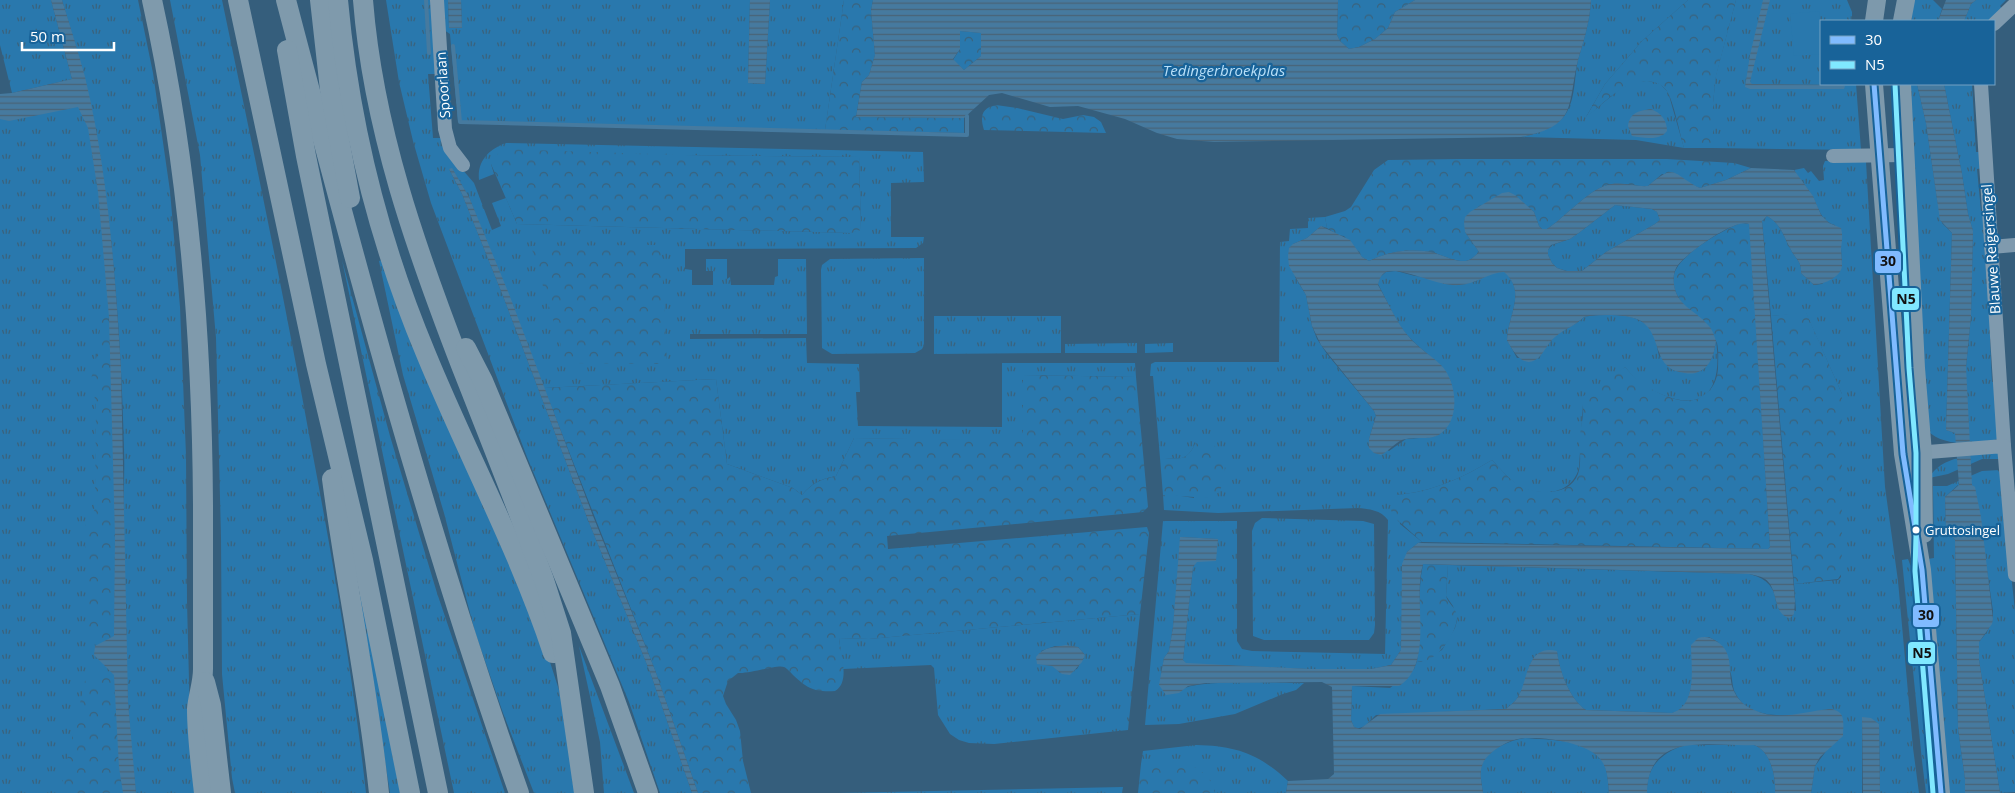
<svg xmlns="http://www.w3.org/2000/svg" width="2015" height="793" viewBox="0 0 2015 793" font-family="'Open Sans',sans-serif">
<style>
.grass{fill:url(#grass-tufts);fill-rule:evenodd}
.forest{fill:url(#forest-crowns)}
.pitch{fill:#2978ad}
.water{fill:url(#water-rules);fill-rule:evenodd}
.lines{fill:none;stroke-linecap:round;stroke-linejoin:round}
.stream{stroke:#467a9f;stroke-width:4}
.minor{stroke:#7f9aae;stroke-width:14}
.major{stroke:#7d99ac;stroke-width:18}
.highway{stroke:#7f9aac;stroke-width:20}
.bus-1-casing{stroke:#186399;stroke-width:9}
.bus-2-casing{stroke:#186399;stroke-width:9}
.bus-1{stroke:#80bbff;stroke-width:5}
.bus-2{stroke:#80e8ff;stroke-width:5}
.bus-dot{fill:#fff;stroke:#186399;stroke-width:2}
.labels{text-anchor:middle;stroke-width:4.5;stroke-linejoin:round;paint-order:stroke}
.bus-label{font-size:13px;fill:#fff;stroke:#186399;text-anchor:start}
.street-label{font-size:14px;fill:#fff;stroke:#186399}
.water-label{font-size:15px;font-style:italic;fill:#b8dff8;stroke:#186399}
.line-badge{stroke:#186399;stroke-width:2}
.pale-badge-label{font-size:14px;text-anchor:middle;font-weight:bold;fill:#111}
</style>
<defs>
<pattern id="grass-tufts" width="24" height="20" patternUnits="userSpaceOnUse" patternTransform="scale(1.25)"><rect width="24" height="20" fill="#2978ad"/><path d="M3 7l-1-3M5 7V3M7 7l1-3M15 17l-1-3M17 17v-4M19 17l1-3" fill="none" stroke="#3a627c"/></pattern>
<pattern id="forest-crowns" width="20" height="18" patternUnits="userSpaceOnUse" patternTransform="scale(1.25)"><rect width="20" height="18" fill="#2978ad"/><path d="M2 6a3 3 0 1 1 6 0M12 15a3 3 0 1 1 6 0" fill="none" stroke="#3a627c"/></pattern>
<pattern id="water-rules" width="6" height="5" patternUnits="userSpaceOnUse" patternTransform="scale(1.25)"><rect width="6" height="5" fill="#467a9f"/><path d="M0 2.5h6" fill="none" stroke="#496376"/></pattern>
</defs>
<rect width="100%" height="100%" fill="#355e7c"/>
<g class="grass">
<polygon points="0,0 51,0 72,79 12,93 0,45"/>
<path d="M62 0H138L153 73 170 191 180 307 186 455 187 602 191 760 196 793H136C126 708 124 622 123 536 123 507 125 477 124 448 121 336 113 223 92 113 85 74 73 37 62 0Z"/>
<path d="M170 0H222C253 148 284 296 311 445 333 561 353 676 366 793H235L232 778 222 674 221 537 216 338 200 155Z"/>
<path d="M386 0H433L437 74H428L433 138H442L455 161 474 183 492 230 501 226 492 203 506 198 517 224 851 233 861 229 859 157 684 155 491 164 494 174 479 180C477 161 489 149 506 143L923 152 924 182 891 183V237H924L923 243 916 248 685 249V269L692 270V285H713V271H706V259H727V279L730 277 731 285H774L775 277 778 276V259H806L807 334H690V339L806 338 807 363 859 364 860 392H856L858 426 1002 427V363H1135L1136 377 1023 375V441L854 438 836 476C820 479 812 483 802 495L793 488 727 464 716 379 544 388 469 197 452 169H449L462 194 503 296 588 520 650 672 692 793H660L629 702 527 457 431 203 413 141 399 82Z"/>
<polygon points="441,0 448,0 449,28 462,28 461,0 750,0 748,83 765,84 770,0 844,0 825,130 458,121 450,34 444,30"/>
<path d="M1591 0H1688L1642 41 1605 84 1586 117 1620 89 1634 82 1647 81 1659 83 1668 92 1684 148 1636 140 1521 137C1534 135 1557 127 1565 115 1576 99 1574 78 1578 60 1584 40 1590 21 1591 0Z"/>
<polygon points="1736,0 1847,0 1852,12 1852,21 1821,21 1821,84 1856,84 1861,150 1713,148 1713,103 1716,75"/>
<polygon points="1910,0 1933,0 1942,9 1938,21 1905,21"/>
<polygon points="1976,0 2006,0 2000,6 2003,10 1991,21 1964,21 1971,4"/>
<path d="M1904 84H1917L1926 123 1937 199 1942 223 1952 233 1946 430 1955 433V436L1966 367 1971 316 1973 231 1968 214 1962 174 1944 84H1972L1976 152H1982L1983 168 1977 169 1981 211H1985L1994 338 1990 339 1992 382 1997 381V439C1978 446 1942 446 1928 431Z"/>
<polygon points="85,92 92,128 114,331 130,793 0,793 0,101"/>
<path d="M1825 161 1866 162 1885 487 1898 581 1913 748 1919 793H1880L1879 724 1862 717V793H1811L1815 766 1827 750 1831 709C1805 715 1753 724 1737 696 1732 689 1733 682 1731 674 1728 663 1722 652 1718 642L1709 637H1703L1688 700 1679 711 1672 713 1586 710C1570 700 1559 670 1557 652 1522 649 1532 677 1518 697 1515 702 1510 705 1506 709L1376 715C1369 721 1364 731 1354 727L1351 720 1352 686 1390 688 1414 669 1417 661 1421 662 1442 650 1455 628 1457 621 1453 606 1446 596 1448 565 1749 574C1765 578 1774 585 1776 602L1796 611 1794 584 1838 580 1841 577 1842 394 1806 313 1771 316 1762 221 1767 216C1781 224 1783 235 1790 248 1795 259 1802 261 1801 273L1814 285 1822 284 1842 266 1841 248 1835 225C1821 221 1819 209 1813 197 1808 188 1799 179 1794 170L1804 168 1808 173 1811 171 1819 181 1824 180 1823 166Z"/>
<polygon points="1615,205 1652,209 1657,212 1660,220 1655,224 1606,252 1582,271 1567,271 1557,268 1552,263 1548,255 1548,250 1552,245 1570,239 1580,232"/>
<path d="M1325 217 1327 228 1321 226 1307 238 1293 244 1295 277 1306 295 1312 326 1317 339 1327 354 1374 411 1376 416 1369 439 1389 451 1406 439 1433 437 1440 434 1451 384C1442 361 1426 355 1410 338 1396 324 1388 302 1378 284L1379 278 1386 272 1396 271 1415 276 1474 282 1492 273 1504 271C1527 292 1508 315 1507 340L1517 358 1540 356C1546 347 1551 339 1559 333 1568 327 1576 325 1584 317 1603 313 1639 312 1651 330 1656 338 1657 347 1659 356L1702 370C1712 362 1714 353 1716 341 1722 382 1710 414 1663 395 1657 392 1650 390 1645 387 1637 381 1631 374 1625 367L1583 404 1579 468C1572 494 1543 497 1521 487 1510 481 1501 469 1492 460 1462 478 1432 492 1396 495L1400 524 1422 542 1418 543 1407 552 1401 650 1391 665 1371 669H1310L1186 664 1183 660 1193 567 1196 562 1206 560 1212 561 1218 539 1181 537 1173 627 1169 651 1164 658 1161 675 1183 689C1200 679 1280 683 1304 683L1296 690 1283 694 1235 714 1179 724 1145 725 1163 521H1237V641L1242 649 1252 651 1385 654 1388 520C1381 510 1369 509 1358 508L1218 513 1164 510 1163 495H1175L1194 498 1195 444C1186 463 1179 458 1160 458L1153 376H1150L1151 364 1155 362H1279L1280 242 1289 241 1290 229 1308 228V218Z"/>
<polygon points="924,258 924,345 922,349 915,353 832,354 822,348 821,270 822,265 830,259"/>
<polygon points="386,259 548,656 572,730 579,793 534,793 503,713 475,632 444,513 403,375 379,261"/>
<polygon points="342,260 390,436 437,593 505,793 454,793"/>
<polygon points="934,316 1061,316 1061,353 934,354"/>
<polygon points="1137,343 1137,353 1065,353 1065,344"/>
<polygon points="1173,343 1173,352 1145,353 1145,344"/>
<path d="M1996 452 2003 457 2001 459H1982L1948 474 1929 478C1941 456 1973 455 1996 452Z"/>
<polygon points="2000,470 2015,611 2015,792 2000,793 1979,660 1979,642 1987,632 1993,619 1993,611 1987,570 1958,485 1945,497 1946,527 1955,540 1958,728 1965,779 1965,793 1947,793 1928,559 1934,558 1933,486 1947,486 1982,471"/>
<polygon points="1262,518 1363,521 1374,524 1375,625 1374,633 1369,640 1264,640 1253,636 1252,531 1255,523"/>
<polygon points="1908,559 1916,580 1934,793 1926,793 1922,761 1902,560"/>
<polygon points="361,595 402,793 390,793 359,596"/>
<path d="M1140 614 1128 730 994 744 969 743 959 740 950 734 938 715 934 668 931 665 843 669 839 638 869 639ZM1055 646 1078 647 1085 655 1077 669 1060 673 1041 651Z"/>
<polygon points="579,646 634,793 604,793 600,742"/>
<path d="M1525 738C1548 740 1591 739 1603 762 1608 771 1608 783 1609 793H1483C1482 785 1479 773 1482 765 1487 750 1510 740 1525 738Z"/>
<path d="M1196 745C1237 746 1259 754 1288 781L1286 793H1215V790L1141 764 1143 751Z"/>
<path d="M1685 745H1754C1771 751 1776 777 1775 793H1647C1646 767 1661 753 1685 745Z"/>
<polygon points="1123,787 1122,793 838,793"/>
</g>
<g class="forest">
<polygon points="844,0 873,0 871,11 875,55 869,75 862,82 856,117 964,118 964,133 825,130"/>
<polygon points="1338,0 1415,0 1395,12 1388,28 1375,39 1359,47 1349,49 1340,41 1337,35"/>
<path d="M1688 0H1736L1716 76 1713 103V148H1684C1680 134 1674 104 1668 93 1665 87 1659 83 1653 82 1625 78 1605 102 1585 119L1605 84 1642 41Z"/>
<polygon points="960,31 981,33 981,56 964,70 953,60 960,49"/>
<path d="M996 105 1017 108 1063 119 1083 115 1094 117 1101 122 1106 133 984 130C980 117 981 108 996 105Z"/>
<polygon points="501,149 684,155 859,157 861,230 851,233 517,224 491,164"/>
<path d="M1460 159H1667L1734 163 1751 168 1726 180 1700 188 1662 174 1648 186C1636 187 1624 182 1612 184 1590 187 1566 217 1547 229H1542L1539 226 1534 212 1509 192 1465 232 1479 252C1475 256 1471 260 1466 261 1456 262 1444 256 1435 253 1413 248 1389 251 1369 261L1362 257 1344 236 1338 235 1327 228 1325 217 1345 211 1351 207 1374 170 1388 160Z"/>
<path d="M1741 223 1749 224 1750 228 1770 547 1768 549 1422 542 1393 516 1390 507 1396 495C1432 492 1462 478 1492 460 1501 469 1509 480 1521 486 1538 495 1570 496 1578 474 1582 463 1579 448 1580 436 1581 422 1586 412 1581 398L1625 367C1636 380 1646 387 1661 394 1675 400 1691 405 1704 395 1713 389 1717 380 1718 369 1718 360 1719 351 1717 343 1715 338 1711 334 1708 331 1694 314 1670 299 1674 275 1677 256 1724 229 1741 223Z"/>
<polygon points="661,245 667,364 566,363 531,246"/>
<polygon points="107,300 112,373 115,536 114,636 95,646 88,626 85,526 95,509 96,404 91,379 97,355 101,320"/>
<polygon points="1806,312 1842,394 1842,573 1838,579 1794,584 1771,316"/>
<path d="M1023 375 1136 377 1148 507 1143 512 1133 513 887 536 888 549 1147 527 1149 533 1140 614 869 639 839 638C840 653 851 682 835 691 814 692 808 689 793 675 791 673 787 668 784 667 778 664 750 674 738 673L728 681 723 696 726 704 736 720 740 731 743 761 751 793H698L655 670 544 388 716 379 727 464 793 488 802 495C812 483 821 479 836 476L854 438 1023 440Z"/>
<path d="M1204 440C1212 443 1219 448 1222 456 1228 470 1225 493 1210 498L1163 495 1160 458C1178 458 1186 463 1195 444Z"/>
<path d="M1423 564 1448 565 1446 596C1448 604 1456 607 1457 616 1458 632 1435 666 1417 661 1423 629 1416 596 1423 564Z"/>
<polygon points="87,672 114,675 119,767 123,793 63,793 61,787"/>
<path d="M1177 762C1193 763 1212 775 1215 793H1138L1141 764Z"/>
</g>
<polygon class="pitch" points="1819,11 1821,54 1794,56 1790,14"/>
<g class="water">
<path d="M51 0H62C70 26 78 51 85 77 108 172 115 272 121 369L128 702 136 793H123L119 767 114 675 94 655 95 646 114 636 115 536 109 317 98 192 88 128 78 107 9 121 0 119V94L12 93 72 79Z"/>
<polygon points="448,0 461,0 462,28 449,28"/>
<polygon points="750,0 770,0 765,84 748,83"/>
<path d="M873 0H1338L1337 35 1340 41 1349 49 1359 47 1375 39 1388 28 1395 12 1415 0H1591C1590 21 1584 40 1578 60 1567 106 1578 126 1521 137L1214 142 1177 139 1157 133 1125 119 1078 106 1050 107 1002 93 989 95 964 118 856 117 862 82 869 75 875 55 871 11ZM960 31 981 33V56L964 70 953 59 960 49Z"/>
<polygon points="1763,0 1770,0 1750,82 1752,84 1843,85 1845,86 1844,89 1750,89 1745,87 1750,55"/>
<polygon points="1946,0 1976,0 1971,4 1964,21 1938,21"/>
<polygon points="1917,84 1944,84 1962,174 1968,214 1973,231 1971,316 1966,367 1972,485 1975,487 1981,517 1993,619 1992,624 1979,642 1979,660 2000,793 1965,793 1965,779 1958,728 1955,540 1946,527 1945,497 1959,485 1955,433 1946,430 1952,233 1940,220 1926,123"/>
<path d="M1651 109C1661 113 1667 120 1667 131 1660 141 1643 138 1632 136L1628 126C1630 112 1639 111 1651 109Z"/>
<polygon points="452,168 469,197 509,294 593,516 655,670 698,793 692,793 650,672 588,520 503,296 462,194 449,169"/>
<path d="M1751 168 1794 170 1813 196 1821 215 1829 223 1841 228C1843 235 1842 241 1841 248 1841 254 1842 259 1842 265 1842 277 1824 284 1814 285L1801 273C1802 261 1795 259 1790 248 1783 235 1781 224 1767 216L1762 221 1795 601 1794 614 1790 618C1772 615 1779 588 1765 579 1760 576 1754 575 1749 574L1423 564C1412 600 1435 663 1399 686H1352L1351 720 1354 727 1360 729 1380 714 1506 709C1510 705 1515 702 1518 697 1528 682 1526 643 1557 651 1559 670 1570 700 1586 710L1672 713C1698 705 1691 666 1691 645L1698 638C1705 636 1710 637 1716 641 1735 652 1727 671 1733 689 1737 699 1744 706 1754 710 1778 722 1805 711 1830 709 1833 709 1838 711 1840 713 1845 718 1843 729 1843 736L1820 757 1815 766 1811 793H1775C1776 777 1771 751 1754 745 1711 747 1648 730 1647 793H1609C1608 783 1608 772 1603 763 1593 742 1538 735 1518 739 1506 741 1485 754 1482 766 1479 774 1482 785 1483 793H1286L1288 781 1328 779 1334 774 1332 687 1322 682 1206 683 1188 686 1179 693 1166 695 1159 685 1164 658 1169 651 1173 627 1180 537 1218 539 1216 561 1197 562 1193 567 1183 660 1186 663 1310 669H1371L1391 665 1401 650 1402 564 1407 552 1418 543 1768 549 1770 547 1749 224C1735 218 1687 253 1678 265 1674 270 1673 277 1674 284 1676 305 1695 310 1707 324 1712 328 1714 335 1716 341 1714 354 1711 367 1698 372 1692 375 1685 373 1679 372 1652 365 1662 334 1641 321 1629 314 1598 314 1584 317 1575 326 1564 329 1555 337 1549 342 1546 349 1541 355 1526 372 1514 354 1507 340 1508 315 1527 292 1504 272 1488 273 1476 284 1459 285 1438 287 1402 266 1386 272 1381 274 1379 280 1378 285 1388 302 1396 322 1409 337 1418 348 1431 355 1441 365 1457 381 1461 420 1440 434 1430 441 1417 436 1406 439 1397 440 1389 451 1381 455L1374 453 1369 448V439L1376 416 1374 411 1321 345 1312 326 1306 295 1289 266 1288 256 1289 248 1293 244 1307 238 1321 226 1350 240 1362 257 1369 261C1389 251 1412 248 1435 253 1444 256 1456 262 1466 261 1471 260 1475 256 1479 252L1465 232 1464 223 1465 217 1470 212 1502 193 1509 192 1515 195 1534 212 1539 226 1542 229H1547C1566 217 1590 187 1612 184 1624 182 1636 187 1648 186 1676 161 1673 175 1700 188L1726 180ZM1615 205 1652 209 1657 212 1660 220 1655 224 1606 252 1582 271H1566L1557 268 1552 263 1548 255V250L1551 245 1570 239 1580 232Z"/>
<path d="M1066 645 1078 647 1085 655 1082 662 1070 675 1062 674 1052 666 1037 664 1036 657C1043 647 1055 647 1066 645Z"/>
<polygon points="1862,717 1871,718 1879,724 1880,793 1863,793"/>
</g>
<g class="lines">
<g class="stream">
<polyline points="426,0 429,53"/>
<polyline points="453,46 460,122 967,135 967,116"/>
</g>
<g class="minor">
<polyline points="437,0 445,129 450,148 463,165"/>
<polyline points="1994,24 2015,4"/>
<polyline points="1981,84 2004,446"/>
<polyline points="1833,156 1905,155"/>
<polyline points="1991,247 2015,245"/>
<polyline points="1903,454 2004,446 2015,575"/>
</g>
<g class="major">
<polyline points="1874,21 1877,0"/>
<polyline points="1902,21 1906,0"/>
<polyline points="1874,84 1903,454 1922,570 1941,793"/>
<polyline points="1902,84 1916,368 1923,453 1924,534"/>
</g>
<g class="highway">
<path d="M152 0C189 167 202 335 203 505 203 560 203 615 203 669 203 683 198 696 197 709 197 736 201 767 204 793"/>
<polyline points="238,0 316,364 363,560 410,793"/>
<path d="M286 0C356 267 427 533 519 793"/>
<polyline points="320,0 330,90 350,198"/>
<path d="M338 0C349 122 379 242 426 354 467 454 519 550 553 653"/>
<path d="M363 0C373 128 416 249 462 368 490 439 518 509 544 580L561 633 584 793"/>
<polyline points="287,50 306,156 438,793"/>
<polyline points="466,348 483,381 610,686 648,793"/>
<path d="M332 479C346 584 368 688 379 793"/>
<polyline points="205,682 211,705 221,793"/>
</g>
<g class="bus-1-casing">
<polyline id="bus-1" points="1874,84 1903,454 1922,570 1941,793"/>
</g>
<g class="bus-2-casing">
<polyline id="bus-2" points="1895,84 1909,368 1916,453 1916,535 1915,571 1933,793"/>
</g>
<use href="#bus-1" class="bus-1"/>
<use href="#bus-2" class="bus-2"/>
</g>
<circle class="bus-dot" cx="1916" cy="530" r="4.5"/>
<g class="labels">
<g class="bus-label">
<text x="1925" y="535">Gruttosingel</text>
</g>
<g class="street-label">
<text transform="translate(443 85) rotate(-94)" y="5">Spoorlaan</text>
<text transform="translate(1991 249) rotate(-94)" y="5">Blauwe Reigersingel</text>
</g>
<g class="water-label">
<text x="1224" y="76">Tedingerbroekplas</text>
</g>
</g>
<g class="line-badge">
<rect x="1874" y="250" width="28" height="24" rx="5" fill="#80bbff"/>
<rect x="1891" y="287" width="29" height="24" rx="5" fill="#80e8ff"/>
<rect x="1912" y="604" width="28" height="24" rx="5" fill="#80bbff"/>
<rect x="1907" y="641" width="29" height="24" rx="5" fill="#80e8ff"/>
</g>
<g class="pale-badge-label">
<text x="1888" y="266">30</text>
<text x="1906" y="304">N5</text>
<text x="1926" y="620">30</text>
<text x="1922" y="658">N5</text>
</g>
<rect x="1820" y="20" width="175" height="65" fill="#186399" stroke="#74a1c2"/>
<rect x="1830" y="36" width="25" height="8" fill="#80bbff" stroke="#74a1c2"/>
<text x="1865" y="45" font-size="15" fill="#ffffff">30</text>
<rect x="1830" y="61" width="25" height="8" fill="#80e8ff" stroke="#74a1c2"/>
<text x="1865" y="70" font-size="15" fill="#ffffff">N5</text>
<path d="M22 42v8h92v-8" fill="none" stroke="#ffffff" stroke-width="2.5"/>
<text x="30" y="42" font-size="15" fill="#ffffff" stroke="#186399" stroke-width="4" paint-order="stroke">50 m</text>
</svg>
